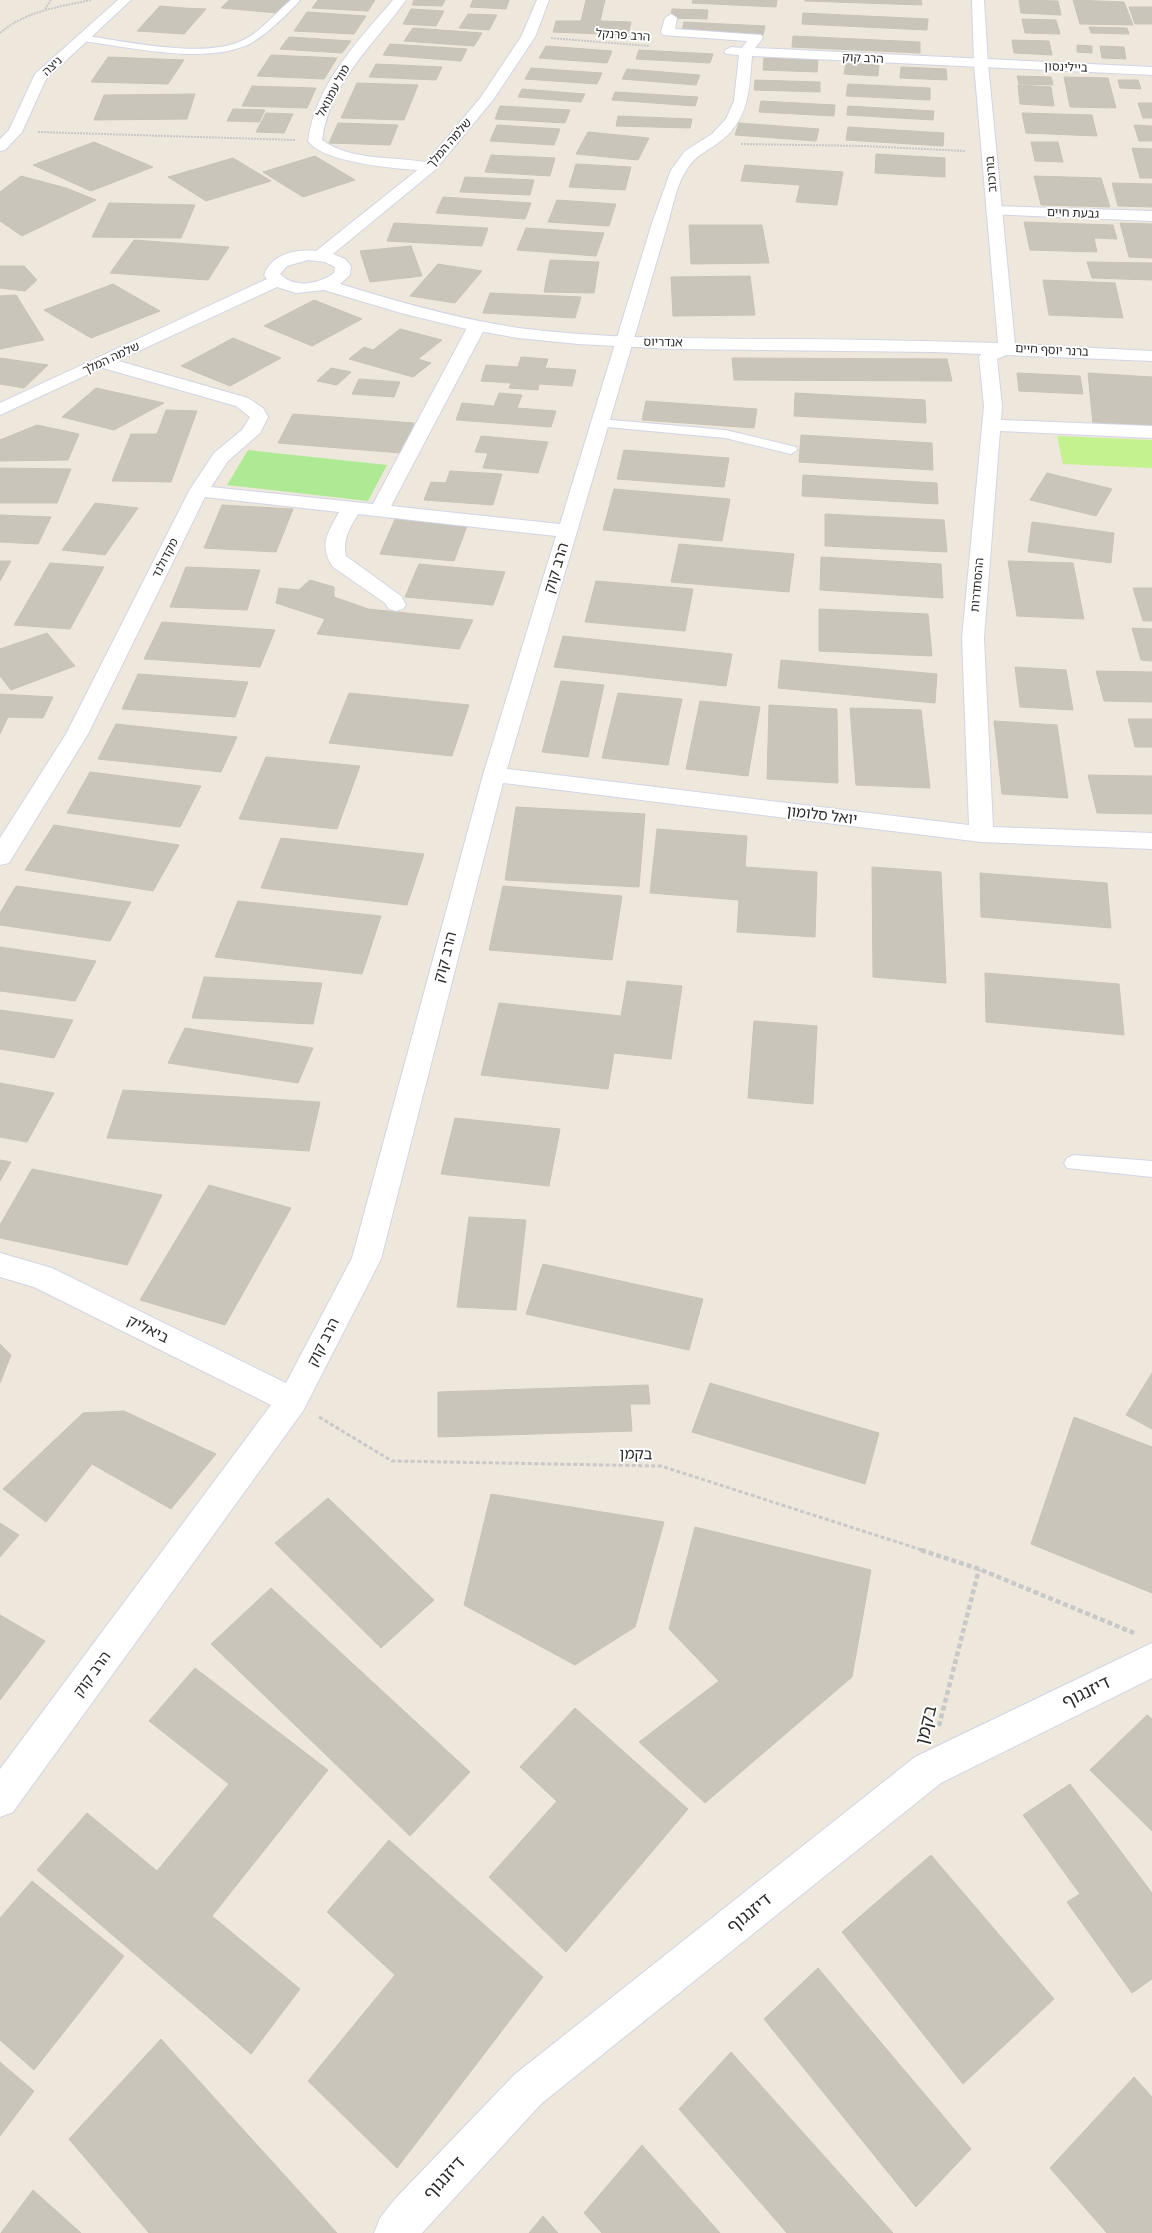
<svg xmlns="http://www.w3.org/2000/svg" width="1152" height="2233" viewBox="0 0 1152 2233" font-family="'Archivo Narrow','Noto Sans Hebrew',sans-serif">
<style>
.green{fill:#adea93}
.pitch{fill:#c4f28e}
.building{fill:#c9c5ba;stroke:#cac3b5}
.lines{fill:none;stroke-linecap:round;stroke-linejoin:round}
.lane-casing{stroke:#d1d4e5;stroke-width:2}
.street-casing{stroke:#d1d4e5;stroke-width:2}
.secondary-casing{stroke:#d1d4e5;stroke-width:2}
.path-far2{stroke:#c8c8c8;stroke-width:2;stroke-dasharray:2 1;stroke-linecap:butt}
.path-far1{stroke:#c8c8c8;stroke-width:3;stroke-dasharray:4 2.5;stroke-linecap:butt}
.path{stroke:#c8c8c8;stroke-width:4.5;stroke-dasharray:5 3;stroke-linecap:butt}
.lane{fill:#fff;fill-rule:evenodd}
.street{fill:#fff;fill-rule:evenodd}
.secondary{fill:#fff;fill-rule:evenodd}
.labels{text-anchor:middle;stroke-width:4;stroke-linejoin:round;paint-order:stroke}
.far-street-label{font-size:12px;fill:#2b2b2b;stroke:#fff}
.street-label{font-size:15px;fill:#2b2b2b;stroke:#fff}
.near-street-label{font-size:18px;fill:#2b2b2b;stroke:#fff}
</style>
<rect width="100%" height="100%" fill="#eee7dc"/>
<polygon class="green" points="248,450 387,465 368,501 227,485"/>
<polygon class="pitch" points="1057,436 1152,440 1152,468 1063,464"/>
<g class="building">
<polygon points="229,0 290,0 278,13 221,8"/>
<polygon points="318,0 375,0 368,11 312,8"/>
<polygon points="414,0 445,0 442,6 412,5"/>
<polygon points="473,0 509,0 506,9 470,7"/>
<polygon points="586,0 605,0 600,21 631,22 628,35 553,32 556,21 581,21"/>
<polygon points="693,0 777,0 776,7 692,3"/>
<polygon points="805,0 921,0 922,5 805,1"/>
<polygon points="1019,0 1058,1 1061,15 1021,13"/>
<polygon points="1073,0 1124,2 1133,25 1080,24"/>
<polygon points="160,6 184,8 206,9 184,34 137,31"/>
<polygon points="1129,7 1152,7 1152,24 1135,24"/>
<polygon points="411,9 444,11 436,26 403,24"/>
<polygon points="672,9 708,10 707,19 671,18"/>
<polygon points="307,12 366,16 354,34 294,31"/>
<polygon points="803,13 928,19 927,30 802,24"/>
<polygon points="468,14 497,15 489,30 459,28"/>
<polygon points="1022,19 1056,20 1060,34 1025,33"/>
<polygon points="684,22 765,26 763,35 682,32"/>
<polygon points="1089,27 1127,28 1129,34 1091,33"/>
<polygon points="413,28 482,33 474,46 404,41"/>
<polygon points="793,36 920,42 920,53 792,47"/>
<polygon points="289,37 351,41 342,53 280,49"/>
<polygon points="1012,40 1049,41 1052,55 1014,53"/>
<polygon points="390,44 467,49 461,61 383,55"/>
<polygon points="1077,45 1092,46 1092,53 1077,52"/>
<polygon points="546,46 612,51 607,63 539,58"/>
<polygon points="1100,46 1124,47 1126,59 1102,58"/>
<polygon points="639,50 713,54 710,63 636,59"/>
<polygon points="271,55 337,58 324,79 257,76"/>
<polygon points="108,57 184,60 168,84 91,82"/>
<polygon points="764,58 818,60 817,72 763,70"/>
<polygon points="846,63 879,65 878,76 844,74"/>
<polygon points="376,64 442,67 436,80 369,77"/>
<polygon points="901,67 946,69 947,80 900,78"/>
<polygon points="531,68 602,73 597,84 525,79"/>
<polygon points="627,69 700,75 696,85 622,79"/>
<polygon points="1017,76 1051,77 1053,85 1019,84"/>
<polygon points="1064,77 1108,78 1116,108 1070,107"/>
<polygon points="755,80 820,82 820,92 754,90"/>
<polygon points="1118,80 1138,80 1141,89 1120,88"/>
<polygon points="357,83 418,85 404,120 341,118"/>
<polygon points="848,84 930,88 930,100 846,96"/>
<polygon points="1018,85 1051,87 1054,106 1020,104"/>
<polygon points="252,86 316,88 307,108 242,106"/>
<polygon points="522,89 585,94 581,102 518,97"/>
<polygon points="615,92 698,97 695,106 612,100"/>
<polygon points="195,94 187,119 94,120 104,95"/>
<polygon points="761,101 835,105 834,116 759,112"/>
<polygon points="1138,103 1152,103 1152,118 1143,118"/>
<polygon points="500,106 570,110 565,123 495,119"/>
<polygon points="848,106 934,111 933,120 847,115"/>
<polygon points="233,109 265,110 259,122 227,121"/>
<polygon points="266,113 293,114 284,133 256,132"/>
<polygon points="1022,113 1092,115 1097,136 1026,133"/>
<polygon points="618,116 692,119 690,128 616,126"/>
<polygon points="338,123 398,125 390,145 329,143"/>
<polygon points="739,123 819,129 816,141 735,135"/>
<polygon points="497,125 560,129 554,145 490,141"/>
<polygon points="1134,125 1152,126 1152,141 1139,141"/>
<polygon points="848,127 944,133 943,146 846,140"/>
<polygon points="588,132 649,138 638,160 576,154"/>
<polygon points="94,142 153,167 91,191 33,165"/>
<polygon points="1031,142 1058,142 1063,162 1035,161"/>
<polygon points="1132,148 1152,149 1152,178 1140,178"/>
<polygon points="876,154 945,158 945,177 875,173"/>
<polygon points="491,155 555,158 550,176 485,172"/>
<polygon points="315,156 355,180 303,197 263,172"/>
<polygon points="233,158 271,181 206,201 168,177"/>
<polygon points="576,164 631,167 625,190 569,187"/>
<polygon points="745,165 843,172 837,205 796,202 800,185 741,181"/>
<polygon points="21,176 66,188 96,200 22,236 0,221 0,192"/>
<polygon points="1034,176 1101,178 1110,207 1041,205"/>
<polygon points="465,177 534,180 530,195 460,192"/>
<polygon points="1112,183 1152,184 1152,207 1118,206"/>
<polygon points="443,197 531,203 525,219 436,213"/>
<polygon points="557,200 616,204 609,226 548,222"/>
<polygon points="109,203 195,205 181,238 92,237"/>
<polygon points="1024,222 1113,225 1117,239 1094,238 1097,252 1030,250"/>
<polygon points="394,223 488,228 482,246 387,241"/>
<polygon points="1120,223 1152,224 1152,258 1129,257"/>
<polygon points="689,225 762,225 769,263 691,264"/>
<polygon points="526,228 604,233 596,256 517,250"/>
<polygon points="134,240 229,247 208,280 110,273"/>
<polygon points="411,246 422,276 370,282 360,251"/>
<polygon points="550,260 599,262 594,293 544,292"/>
<polygon points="1087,262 1152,263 1152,280 1092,278"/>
<polygon points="438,264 482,271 455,303 410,296"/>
<polygon points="0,266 24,266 37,280 25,291 0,288"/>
<polygon points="750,276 755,315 673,316 671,277"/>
<polygon points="1043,280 1115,283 1123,318 1049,315"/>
<polygon points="113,284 160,311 91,338 44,310"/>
<polygon points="490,293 581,297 575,318 483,313"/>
<polygon points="16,295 44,340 0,349 0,296"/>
<polygon points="314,300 362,319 312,346 264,326"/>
<polygon points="400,329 442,340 418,359 431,363 413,377 349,359 364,347 373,350"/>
<polygon points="233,338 281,358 230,386 181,366"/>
<polygon points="521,357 548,359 545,368 576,370 572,386 539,384 538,390 509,388 511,383 481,381 486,365 518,367"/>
<polygon points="0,358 48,365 24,388 0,384"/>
<polygon points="732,358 947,359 952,381 734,380"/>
<polygon points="331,368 351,372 337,385 317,381"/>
<polygon points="1017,373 1080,376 1083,394 1019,391"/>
<polygon points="1088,373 1152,377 1152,428 1093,424"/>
<polygon points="359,379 400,382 394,397 352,394"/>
<polygon points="96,388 164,403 114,430 62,417"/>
<polygon points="499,393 522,395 517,408 556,411 551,427 456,420 462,403 494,406"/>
<polygon points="795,393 925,400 926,423 794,416"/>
<polygon points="646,401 757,409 754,428 642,420"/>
<polygon points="166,410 197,411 171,482 112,481 131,434 157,434"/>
<polygon points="293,414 414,423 401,453 278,443"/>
<polygon points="37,425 79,434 68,460 0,461 0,440"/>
<polygon points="801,435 932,443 933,470 799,462"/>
<polygon points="481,436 548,442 538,473 483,468 488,453 475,452"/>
<polygon points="624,450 729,458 724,487 617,479"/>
<polygon points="0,468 71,469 57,503 0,503"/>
<polygon points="450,471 502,474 493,505 424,500 431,482 446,483"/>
<polygon points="1047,473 1112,489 1096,516 1030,500"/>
<polygon points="803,475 937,483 938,504 802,496"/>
<polygon points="614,489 730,499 722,541 603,530"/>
<polygon points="95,503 138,508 105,555 62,550"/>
<polygon points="222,505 293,509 276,552 204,548"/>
<polygon points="825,514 944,520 947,552 825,546"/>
<polygon points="0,515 51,517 38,544 0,542"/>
<polygon points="395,519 467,526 454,561 380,554"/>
<polygon points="1032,522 1114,533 1111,563 1028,552"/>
<polygon points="679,544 794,554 789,592 671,582"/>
<polygon points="821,557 941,564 943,598 820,590"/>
<polygon points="0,561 11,561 0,581"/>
<polygon points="1008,561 1073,563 1084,619 1017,616"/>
<polygon points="50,563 104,567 70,629 14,625"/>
<polygon points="419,564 505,572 493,605 405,597"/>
<polygon points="186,567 260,570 247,610 170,607"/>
<polygon points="310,580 334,587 334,597 368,609 473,620 459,649 317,634 325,619 276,603 279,588 299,590"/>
<polygon points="596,581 693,589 685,631 585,622"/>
<polygon points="1133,588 1152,588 1152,621 1143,621"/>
<polygon points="819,609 928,614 932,656 819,651"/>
<polygon points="162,622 275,630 260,667 144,659"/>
<polygon points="1132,628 1152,629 1152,661 1141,660"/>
<polygon points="47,633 75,666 11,690 0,676 0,649"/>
<polygon points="563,636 732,654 726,686 554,667"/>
<polygon points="781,660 937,674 935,703 778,688"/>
<polygon points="1015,667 1066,670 1073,710 1020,707"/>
<polygon points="1096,671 1152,672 1152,702 1104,701"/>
<polygon points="138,674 248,682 235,717 122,709"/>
<polygon points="561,681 604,685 588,757 542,752"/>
<polygon points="349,693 469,705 452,756 329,743"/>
<polygon points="618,693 682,699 668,765 602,758"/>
<polygon points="0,694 53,697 43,718 8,717 0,734"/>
<polygon points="700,701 760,707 748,776 686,769"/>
<polygon points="769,705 837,709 838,783 767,779"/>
<polygon points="850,708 921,710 930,788 856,785"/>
<polygon points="1128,719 1152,719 1152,747 1135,747"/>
<polygon points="994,721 1057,725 1068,798 1002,794"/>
<polygon points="116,724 237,737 221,772 98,759"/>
<polygon points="266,757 360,766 337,829 239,819"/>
<polygon points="90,772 201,786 180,827 67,813"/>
<polygon points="1088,775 1152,776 1152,814 1097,813"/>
<polygon points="516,807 645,814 639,887 505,880"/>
<polygon points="54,825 179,845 153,891 25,870"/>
<polygon points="657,829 747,836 745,867 817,872 815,937 737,932 739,900 650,893"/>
<polygon points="281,838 424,854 407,905 261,888"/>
<polygon points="872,867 941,872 946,983 873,977"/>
<polygon points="980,873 1107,883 1111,928 981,917"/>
<polygon points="16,886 131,902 110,941 0,925 0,913"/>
<polygon points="503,886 622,896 612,960 489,950"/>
<polygon points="238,901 381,916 362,974 215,957"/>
<polygon points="0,947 96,961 75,1001 0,991"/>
<polygon points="985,973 1119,984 1124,1035 986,1022"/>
<polygon points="204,977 322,983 313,1024 192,1018"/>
<polygon points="627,981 682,986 671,1059 614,1053 608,1089 481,1075 499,1003 621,1016"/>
<polygon points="0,1010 73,1020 54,1058 0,1049"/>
<polygon points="754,1021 817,1026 813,1104 748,1098"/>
<polygon points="185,1028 313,1048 298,1083 168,1063"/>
<polygon points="0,1083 54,1093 27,1142 0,1137"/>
<polygon points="123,1090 320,1102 309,1151 107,1138"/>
<polygon points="455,1118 560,1129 549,1186 441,1174"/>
<polygon points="0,1160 11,1162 0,1181"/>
<polygon points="32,1169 162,1195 127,1265 0,1238 0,1225"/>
<polygon points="209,1185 291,1208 225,1325 140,1300"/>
<polygon points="469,1217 526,1220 516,1310 457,1307"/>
<polygon points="543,1264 703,1299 689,1350 526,1314"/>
<polygon points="0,1344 11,1355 0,1383"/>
<polygon points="1152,1373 1152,1429 1126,1415"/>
<polygon points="710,1383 879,1433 865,1484 692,1432"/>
<polygon points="648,1385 650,1404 630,1404 632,1431 438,1437 438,1392"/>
<polygon points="124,1411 216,1454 171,1509 92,1464 46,1522 3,1489 83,1413"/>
<polygon points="1074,1417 1152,1447 1152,1593 1031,1544"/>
<polygon points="491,1494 664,1522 635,1627 575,1665 464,1605"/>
<polygon points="328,1498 434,1600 381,1648 275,1543"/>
<polygon points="0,1523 19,1535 0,1557"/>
<polygon points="695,1527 871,1570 852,1677 705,1803 639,1742 719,1681 669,1629"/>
<polygon points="271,1588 470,1772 410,1836 211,1644"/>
<polygon points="0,1615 45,1641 0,1700"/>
<polygon points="195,1668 328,1770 212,1916 300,1989 251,2054 37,1870 87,1813 157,1871 229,1784 149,1721"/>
<polygon points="575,1708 688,1809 634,1873 520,1767"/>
<polygon points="1147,1715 1152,1719 1152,1831 1090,1770"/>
<polygon points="1070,1784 1152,1893 1152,1979 1132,1993 1067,1902 1080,1894 1023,1815"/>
<polygon points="557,1801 634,1873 566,1952 489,1877"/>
<polygon points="389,1840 543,1977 397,2168 308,2081 395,1975 327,1912"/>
<polygon points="931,1855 1054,1999 963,2084 842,1932"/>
<polygon points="32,1881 124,1956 34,2070 0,2040 0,1918"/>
<polygon points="818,1968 971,2149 916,2207 764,2019"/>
<polygon points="161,2039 337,2233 149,2233 69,2139"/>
<polygon points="731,2052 893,2233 787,2233 679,2109"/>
<polygon points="0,2062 34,2091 0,2136"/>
<polygon points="1134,2077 1152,2097 1152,2233 1107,2233 1050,2168"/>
<polygon points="642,2145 720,2233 602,2233 584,2213"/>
<polygon points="33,2190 81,2233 1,2233"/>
<polygon points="543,2216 558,2233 529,2233"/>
</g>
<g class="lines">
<g class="lane-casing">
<g id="lane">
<path d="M291 0H300C289 13 261 40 245 46 197 64 132 47 82 41L77 38 82 35C123 41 203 59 241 41 260 33 275 13 291 0Z"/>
<polygon points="600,419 725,430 796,447 797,450 791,454 725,438 596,426 594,423 596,420"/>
<polygon points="1074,1155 1152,1161 1152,1177 1067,1168 1064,1163 1067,1158"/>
</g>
</g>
<g class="street-casing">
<g id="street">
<path d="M393 0H406C374 45 330 81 322 140 354 163 399 155 435 164L437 167 435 170 430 171C402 169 324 164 308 141 316 84 357 42 393 0Z"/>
<path d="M671 14 677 18 675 29 761 35 763 38 755 48 1152 67V75L752 56C749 89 750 117 722 140 710 150 696 154 687 169 677 183 673 206 668 223L507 769 969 825 962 638 984 406 979 357 982 353 1001 344H1013L1016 348 1013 352 997 359 1002 406 1001 420 1152 426V438L1000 431 984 638 993 827 1152 833V849L981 842 503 783 381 1259 303 1411 13 1812 0 1817V1769L271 1405 34 1287 0 1277V1253L52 1268 286 1383 352 1258 483 775 556 536 358 514C350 528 342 540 346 556L401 596 406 605 403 609 396 611 389 609 385 603 333 567C318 545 328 533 339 512L205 497 88 734 9 863 0 865V838L66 734 189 491 214 453 242 430 250 417 236 406 96 366 93 362 96 358H108L248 398 263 408 268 417 260 433 228 461 211 487 373 504 468 326 471 322H483L486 326 391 506 560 524 652 223 671 170 685 151 712 134 726 119 734 101 739 55 726 54 724 51 731 47 742 48 747 41 663 35 661 32 665 18Z"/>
<polygon points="994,206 1152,211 1152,221 989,214 986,211 989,208"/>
<polygon points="1152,1643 1152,1678 941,1783 542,2103 422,2233 374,2233 380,2218 395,2199 514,2075 915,1757"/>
</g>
</g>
<g class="secondary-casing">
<g id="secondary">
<polygon points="118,0 131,0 46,79 22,132 5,150 0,151 0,139 9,130 35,74"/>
<path d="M537 0H549L535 37 493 100 435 170 333 254 345 259 351 266 350 275 340 284C398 302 458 319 519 328 603 339 687 338 772 339 847 339 923 341 998 343L974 64 972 0H984L988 64 1015 344 1152 351V361L933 352 673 349 578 344 518 338 462 328 401 313 324 290 296 293 277 287 0 415V403L267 279 264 275C271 254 296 249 316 251L425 164 481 97 521 37ZM308 260 325 262 335 267 334 273C319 284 295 289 280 274L287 266Z"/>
</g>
</g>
<g class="path-far2">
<polyline points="45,9 51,0"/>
<path d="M0 33C26 11 58 7 91 0"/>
<polyline points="551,38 649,46"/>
<polyline points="38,132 295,140"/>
<polyline points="741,144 864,146 965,151"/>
</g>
<polyline class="path-far1" points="319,1417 392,1461 661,1466 925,1551"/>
<g class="path">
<polyline points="921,1550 979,1569 1134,1633"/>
<polyline points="939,1726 979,1569"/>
</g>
<use href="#lane" class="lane"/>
<use href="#street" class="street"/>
<use href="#secondary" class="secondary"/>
</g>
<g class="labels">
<g class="far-street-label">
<text transform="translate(623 35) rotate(4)" y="4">הרב פרנקל</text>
<text transform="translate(863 58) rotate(3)" y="4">הרב קוק</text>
<text transform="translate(52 66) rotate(-43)" y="4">ניצה</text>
<text transform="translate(1066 67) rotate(2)" y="4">ביילינסון</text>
<text transform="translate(333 91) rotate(-62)" y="4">מול עמנואל</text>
<text transform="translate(449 143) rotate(-49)" y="4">שלמה המלך</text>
<text transform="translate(991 174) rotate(-95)" y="4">בורוכוב</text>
<text transform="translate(1073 213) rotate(2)" y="4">גבעת חיים</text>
<text transform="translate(663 342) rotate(1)" y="4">אנדריוס</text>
<text transform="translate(1052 350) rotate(3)" y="4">ברנר יוסף חיים</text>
<text transform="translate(111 358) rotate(-25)" y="4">שלמה המלך</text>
<text transform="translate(165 558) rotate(-63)" y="4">מקדולנד</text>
<text transform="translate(977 585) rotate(-85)" y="4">ההסתדרות</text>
</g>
<g class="street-label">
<text transform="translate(556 568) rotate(-73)" y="5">הרב קוק</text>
<text transform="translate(822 815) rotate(7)" y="5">יואל סלומון</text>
<text transform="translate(445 957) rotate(-75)" y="5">הרב קוק</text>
<text transform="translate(148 1329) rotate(26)" y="5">ביאליק</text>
<text transform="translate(323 1342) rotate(-63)" y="5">הרב קוק</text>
<text transform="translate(636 1454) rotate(1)" y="5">בקמן</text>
<text transform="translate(92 1674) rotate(-54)" y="5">הרב קוק</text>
</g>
<g class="near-street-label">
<text transform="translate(1086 1692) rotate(-26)" y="6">דיזנגוף</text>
<text transform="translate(926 1725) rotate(-76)" y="6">בקמן</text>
<text transform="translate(749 1913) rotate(-39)" y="6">דיזנגוף</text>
<text transform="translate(444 2178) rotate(-47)" y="6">דיזנגוף</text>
</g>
</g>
</svg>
